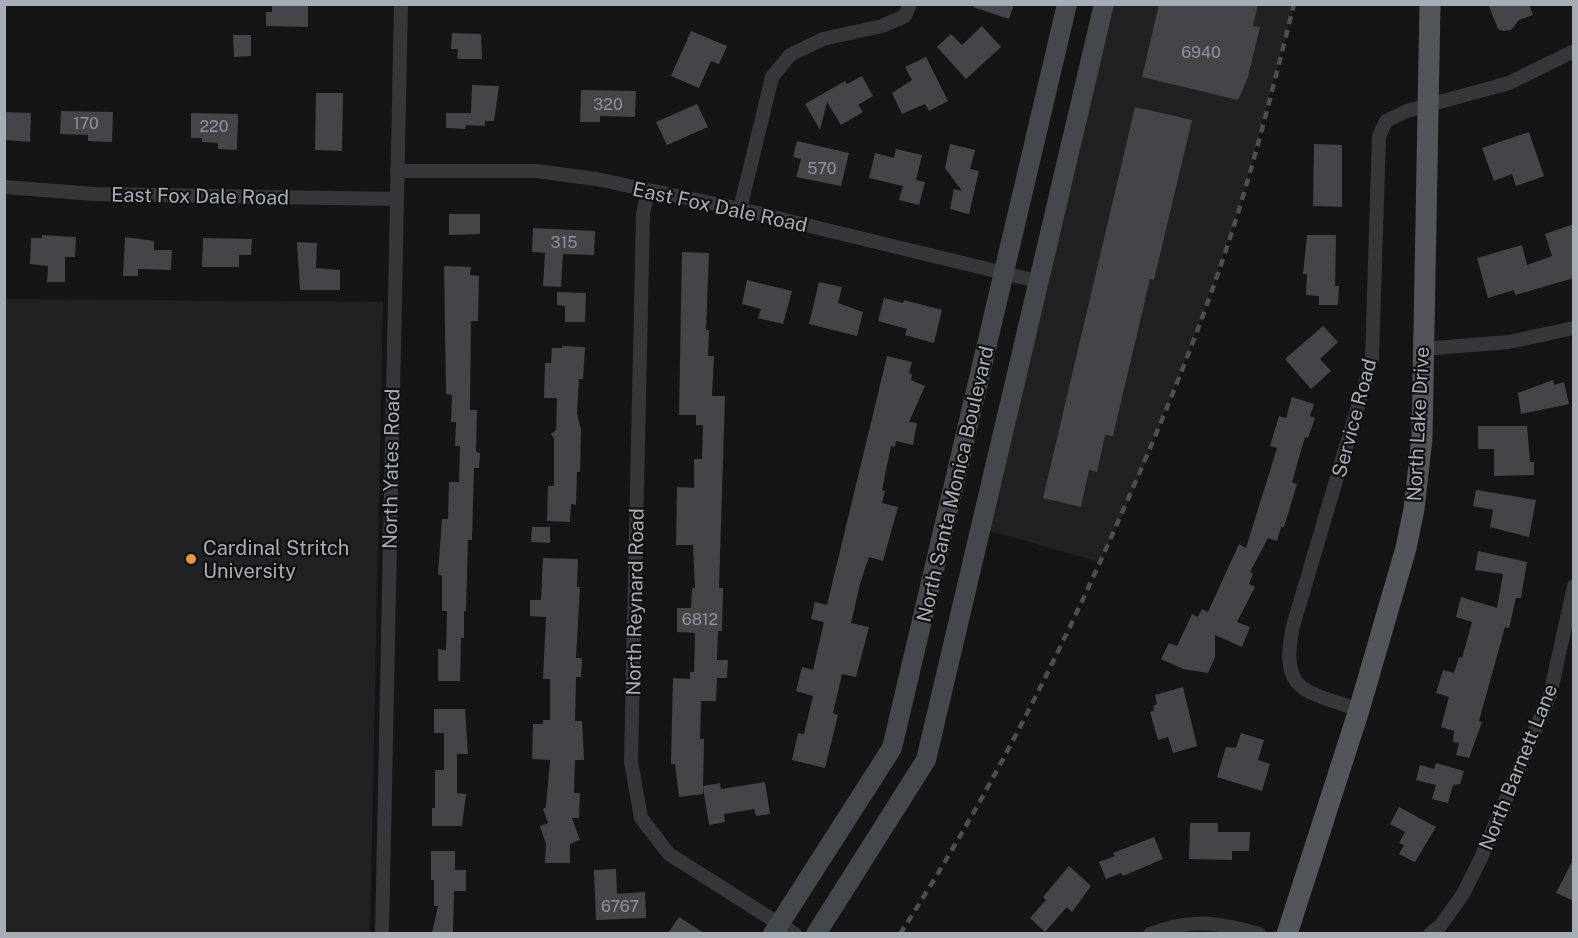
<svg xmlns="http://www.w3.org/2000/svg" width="1578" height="938" viewBox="0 0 1578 938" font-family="'Public Sans',sans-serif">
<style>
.built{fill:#212123}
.building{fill:#444549}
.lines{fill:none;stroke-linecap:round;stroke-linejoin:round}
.street{stroke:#36373b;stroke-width:14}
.secondary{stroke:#44474b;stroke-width:20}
.primary{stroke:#52555a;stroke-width:21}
.rail{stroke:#4b4e52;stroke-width:4.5;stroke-dasharray:8 6;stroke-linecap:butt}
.poi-dot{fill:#e6993d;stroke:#101011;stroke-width:2}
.labels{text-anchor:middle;stroke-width:4.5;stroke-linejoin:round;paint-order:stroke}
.number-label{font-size:16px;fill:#8e939b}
.street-label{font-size:20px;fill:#a7adb6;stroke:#101011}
.poi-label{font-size:20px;fill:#a7adb6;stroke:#101011;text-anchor:start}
</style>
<rect width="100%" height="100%" fill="#151516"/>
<g class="built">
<polygon points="1104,5 1294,5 1237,217 1199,325 1138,481 1100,562 980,528"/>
<polygon points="5,299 383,302 370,933 5,933"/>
</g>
<g class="building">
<polygon points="974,4 1014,4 1009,19 973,7"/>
<polygon points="1159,4 1258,4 1253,26 1260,27 1248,77 1238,100 1142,77"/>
<polygon points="1488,4 1529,4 1533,15 1519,20 1511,30 1503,31 1498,29"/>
<polygon points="272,5 308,6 308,27 266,26 266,12 272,12"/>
<polygon points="982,26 1001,47 966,79 937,47 951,34 962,45"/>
<polygon points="691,31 727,46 719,64 711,61 699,88 671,76"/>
<polygon points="452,33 481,34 482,59 457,59 458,49 451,49"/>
<polygon points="233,35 251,35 251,56 234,57"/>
<polygon points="926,57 948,101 929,111 925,104 902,114 892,93 912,80 905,67"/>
<polygon points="862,76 873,96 858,105 863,112 841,125 827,102 820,130 805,104 845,81 847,84"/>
<polygon points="472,85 499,86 494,121 485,121 485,126 466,125 465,129 446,128 446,113 471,113"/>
<polygon points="581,90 636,91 635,117 600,116 600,122 580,122"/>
<polygon points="316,93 343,93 342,151 315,150"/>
<polygon points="697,104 708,127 667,145 656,122"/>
<polygon points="1135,107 1192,120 1154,280 1150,279 1113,436 1105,435 1097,472 1089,470 1081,507 1043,498"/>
<polygon points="61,111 113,112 112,142 88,141 88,135 60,134"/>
<polygon points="4,112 31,113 30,142 4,140"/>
<polygon points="191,113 238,114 237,150 218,149 218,143 202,142 202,138 191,138"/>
<polygon points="1529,132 1544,176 1516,186 1512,174 1494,181 1482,148"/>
<polygon points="797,141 849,153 841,186 796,177 801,159 793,157"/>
<polygon points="950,144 975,150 970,169 979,171 969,214 950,209 954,189 962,191 945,168"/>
<polygon points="1314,144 1342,145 1342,207 1313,206"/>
<polygon points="896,149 922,155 916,180 925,182 919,205 899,200 903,186 869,178 875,153 894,158"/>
<polygon points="449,214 480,214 480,234 449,235"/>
<polygon points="1574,224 1574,278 1515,295 1514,290 1488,298 1477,258 1522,245 1527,265 1552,256 1545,234"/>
<polygon points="533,228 595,231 594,255 563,254 561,287 543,286 545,253 532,252"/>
<polygon points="42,235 76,237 75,257 65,257 65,282 47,282 48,266 30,264 31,238 42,238"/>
<polygon points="1307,235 1336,235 1335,286 1339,286 1338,305 1319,305 1319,296 1306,295 1307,274 1303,274"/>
<polygon points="125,237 154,241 154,250 172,250 171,270 138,269 138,276 123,276"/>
<polygon points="203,238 252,239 251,255 239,255 239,267 202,267"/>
<polygon points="297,242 317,243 316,268 340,270 340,290 300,290"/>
<polygon points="682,252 709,253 706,330 709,330 708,356 714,356 712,396 725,396 719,588 723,588 722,631 718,631 717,660 728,660 727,678 717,678 716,701 701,701 700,739 704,739 703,786 720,783 721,789 765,782 770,814 756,816 754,809 724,814 725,822 709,825 703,787 703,794 679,797 675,764 671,764 673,678 690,679 690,672 694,672 695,633 677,632 677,608 691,608 692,588 695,588 693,545 676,545 677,487 694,488 694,459 702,459 703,425 696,425 696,415 679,415"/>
<polygon points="444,266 471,267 470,275 479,276 478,321 471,321 470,410 477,410 476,452 480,453 479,468 474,468 472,540 468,540 466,611 464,611 464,638 461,638 460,681 438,681 438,649 446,650 447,611 442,611 442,576 438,574 442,519 448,519 449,482 459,482 460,446 455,446 456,422 451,422 452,395 446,394"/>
<polygon points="747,280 792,291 783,324 758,318 761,309 742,304"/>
<polygon points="819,282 842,287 838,303 863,312 857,336 809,324"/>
<polygon points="557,292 586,293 585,322 565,322 565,306 557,305"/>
<polygon points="884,298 903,303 904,300 942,310 934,343 905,335 907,329 878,321"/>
<polygon points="1323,326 1338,342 1320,359 1331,371 1311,389 1285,359"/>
<polygon points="562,346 585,347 583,379 579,379 577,413 581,430 580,472 577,472 576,505 571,504 570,522 547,521 548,486 554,486 554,439 551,434 556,430 557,398 544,398 545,363 551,363 552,348 562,348"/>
<polygon points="887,356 912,362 909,373 912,374 911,380 925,386 909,422 917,423 913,445 896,441 895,447 891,446 882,490 885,491 882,503 898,507 883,561 869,557 860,584 851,623 869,627 856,677 842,674 833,713 838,715 825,768 792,760 798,733 804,734 813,696 796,691 802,667 813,670 824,622 811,619 815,602 827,605"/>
<polygon points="1553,380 1554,385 1564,382 1569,404 1521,414 1518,393"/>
<polygon points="1292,397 1314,404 1310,416 1315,418 1308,438 1305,437 1292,482 1297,484 1284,527 1281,527 1277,541 1268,538 1250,572 1253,574 1249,584 1255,587 1237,622 1250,627 1242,647 1215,635 1215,657 1208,673 1183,669 1161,659 1169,643 1177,646 1192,614 1198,617 1202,609 1208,612 1239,544 1246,548 1277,448 1270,446 1279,416 1286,418"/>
<polygon points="1478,426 1527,426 1530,462 1534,462 1534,475 1494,476 1494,449 1478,449"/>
<polygon points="1476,490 1536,500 1529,537 1490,527 1493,510 1473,506"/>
<polygon points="532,527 550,527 550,543 531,542"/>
<polygon points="1478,551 1527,562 1521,598 1516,598 1509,628 1505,627 1479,721 1482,722 1469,758 1456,755 1459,743 1453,742 1454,731 1441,727 1449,697 1436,693 1443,670 1454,673 1459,657 1462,658 1472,622 1456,617 1461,597 1497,608 1503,574 1475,570"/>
<polygon points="543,558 578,559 577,587 580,587 576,658 582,658 581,677 576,677 575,721 582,721 584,760 575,760 574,793 580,793 579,818 572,818 580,840 570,844 570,863 545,863 546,844 540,826 548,823 543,809 546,807 550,760 532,759 533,724 543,724 543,720 550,720 550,679 543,679 546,617 530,616 530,600 541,600"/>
<polygon points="1183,687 1197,746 1173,753 1168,737 1158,740 1150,712 1154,711 1153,706 1157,704 1155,695"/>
<polygon points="434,709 465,709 468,754 457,754 457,793 466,794 462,826 432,826 432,808 435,808 435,770 444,770 444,733 434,733"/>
<polygon points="1241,733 1264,740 1258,760 1270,764 1262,791 1217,777 1226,747 1236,748"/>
<polygon points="1436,763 1464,771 1460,784 1453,785 1448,803 1432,799 1436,785 1416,780 1420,765 1434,769"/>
<polygon points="1399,807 1436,827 1415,862 1399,854 1404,845 1399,843 1405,832 1390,824"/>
<polygon points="1190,823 1218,823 1218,832 1250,832 1249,851 1232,851 1232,860 1189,859"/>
<polygon points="1154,837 1163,859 1123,876 1121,873 1106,879 1099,862 1115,856 1113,853"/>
<polygon points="431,851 455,851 455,870 466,870 466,891 454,891 453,933 432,933 438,906 434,906 434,880 431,880"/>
<polygon points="1574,858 1574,901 1556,893"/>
<polygon points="1069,866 1091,886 1072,912 1067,907 1045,932 1030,918 1046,900 1043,897"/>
<polygon points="616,869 617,894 645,892 646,918 596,920 594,870"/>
<polygon points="679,917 704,933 668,933"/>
</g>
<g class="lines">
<g class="street">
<polyline points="397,171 536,171 596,179 740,209 1037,281"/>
<polyline points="4,187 95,194 396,199"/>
<polyline points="648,191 643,214 631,762 641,818 669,854 795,934"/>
<polyline points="740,209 772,77 790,55 823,39 882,26 905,16 910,4"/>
<polyline points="1423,349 1509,342 1574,328"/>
<path d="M1359 710C1305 690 1279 694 1293 626L1372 359 1379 136 1386 121 1407 111 1509 83 1574 51"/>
<polyline points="382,934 401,4"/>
<path d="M1150 934C1192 918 1217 922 1259 934"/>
<polyline points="1430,934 1441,925 1463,894 1481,858 1550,695 1574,586"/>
</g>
<g class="secondary">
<polyline points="773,934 892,748 1067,4"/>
<polyline points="816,934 926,760 1104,4"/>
</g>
<polyline class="primary" points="1287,934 1359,710 1406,548 1414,509 1422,438 1430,4"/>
<path class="rail" d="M900 934C977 815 1042 690 1100 562 1151 449 1200 334 1237 216 1259 146 1276 75 1294 4"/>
</g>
<circle class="poi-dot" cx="191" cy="559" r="6"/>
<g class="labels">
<g class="number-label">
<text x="1201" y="58">6940</text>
<text x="608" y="110">320</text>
<text x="86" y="129">170</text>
<text x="214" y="132">220</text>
<text x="822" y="174">570</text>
<text x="564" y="248">315</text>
<text x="700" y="625">6812</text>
<text x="620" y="912">6767</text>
</g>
<g class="street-label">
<text transform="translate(200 196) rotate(1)" y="7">East Fox Dale Road</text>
<text transform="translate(720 207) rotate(12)" y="7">East Fox Dale Road</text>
<text transform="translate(1354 418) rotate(-75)" y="7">Service Road</text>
<text transform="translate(1418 424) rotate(-87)" y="7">North Lake Drive</text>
<text transform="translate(391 469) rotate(-89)" y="7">North Yates Road</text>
<text transform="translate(955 484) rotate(-77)" y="7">North Santa Monica Boulevard</text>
<text transform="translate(635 602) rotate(-89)" y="7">North Reynard Road</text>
<text transform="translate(1518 767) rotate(-68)" y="7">North Barnett Lane</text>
</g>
<g class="poi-label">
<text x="203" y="555">Cardinal Stritch<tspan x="203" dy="23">University</tspan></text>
</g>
</g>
<rect width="1578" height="938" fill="none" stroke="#a7adb6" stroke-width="12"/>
</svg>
